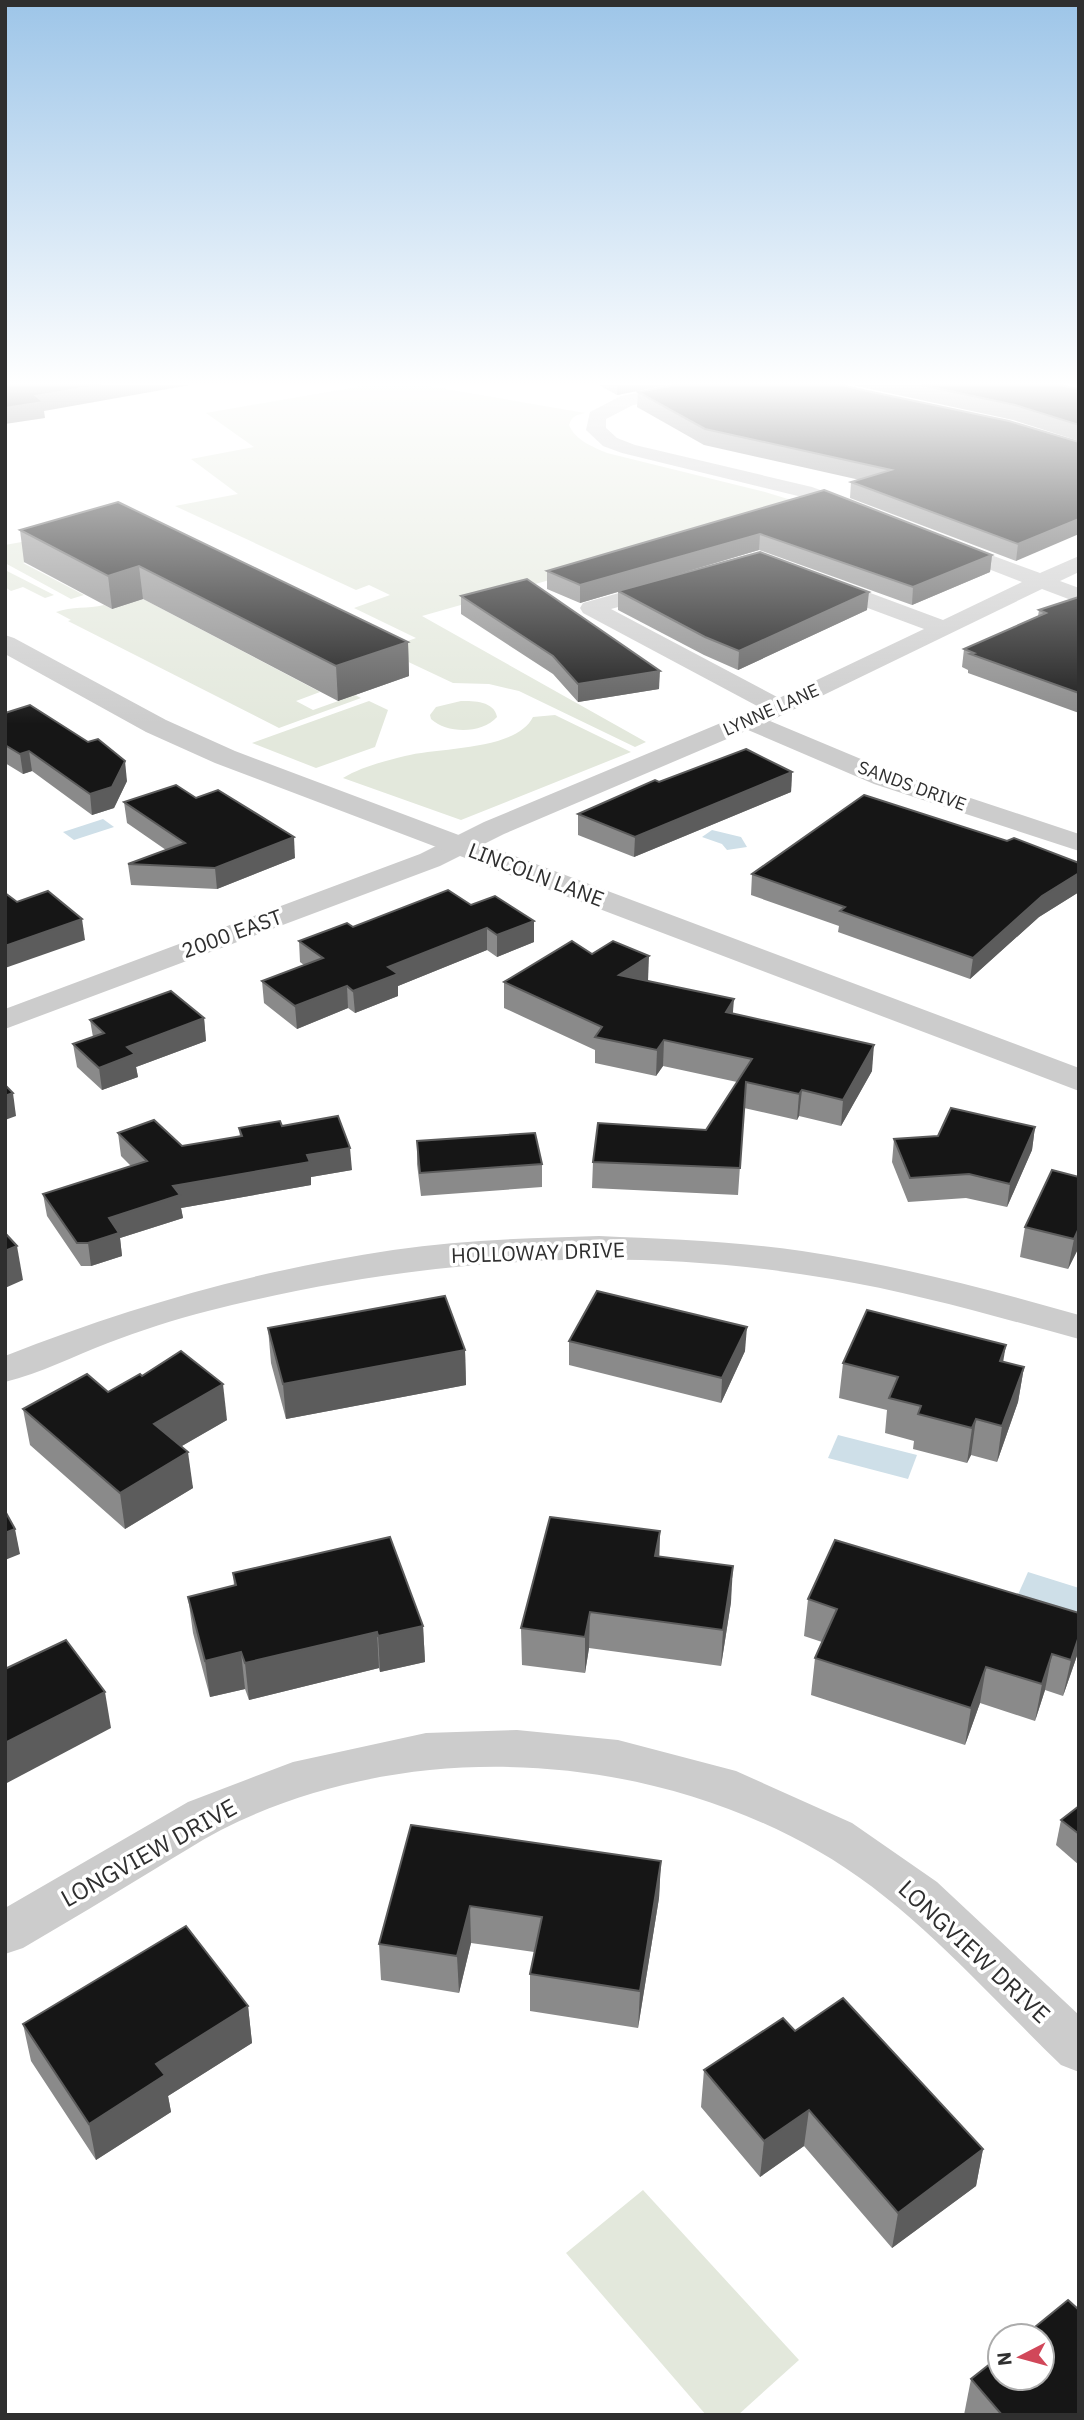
<svg xmlns="http://www.w3.org/2000/svg" width="1084" height="2420" viewBox="0 0 1084 2420" font-family="'IBM Plex Sans',sans-serif">
<style>
.green{fill:#e3e8dc}
.water{fill:#cedfe8}
.lines{fill:none;stroke-linecap:round;stroke-linejoin:round}
.minor{fill:#ccc;fill-rule:evenodd}
.tertiary{fill:#ccc;fill-rule:evenodd}
.wall{fill:#8a8a8a}
.shaded-wall{fill:#5c5c5c}
.building{fill:#161616;stroke:#5c5c5c;stroke-width:2}
.labels{text-anchor:middle;stroke-width:7;stroke-linejoin:round;paint-order:stroke}
.far-street-label{font-size:18px;fill:#2f2f2f;stroke:#fff}
.street-label{font-size:21px;fill:#2f2f2f;stroke:#fff}
.near-street-label{font-size:24px;fill:#2f2f2f;stroke:#fff}
</style>
<rect width="100%" height="100%" fill="#fff"/>
<g class="green">
<path d="M368 385H423L585 413C576 415 572 416 569 425 575 440 593 447 607 453L765 492 811 506 422 616 646 742 635 747 519 691 489 684 453 683 383 650 416 638 354 608 390 595 369 585 356 590 175 506 238 494 191 459 254 447 206 413Z"/>
<polygon points="27,541 51,554 23,563 84,595 71,599 5,563 5,545"/>
<polygon points="5,570 54,595 45,598 23,587 11,591 5,587"/>
<path d="M143 599 320 692 296 701 313 710 355 695 361 698 279 728 68 621 71 620 56 612C72 606 88 609 104 605L112 609Z"/>
<polygon points="369,701 388,710 375,747 316,768 252,743"/>
<path d="M461 701C474 701 494 701 497 717 482 734 447 734 431 719L430 715 436 707Z"/>
<path d="M555 715 631 752 461 820 343 778C361 767 385 761 405 756 439 747 516 751 533 717Z"/>
<polygon points="643,2190 799,2360 738,2415 706,2415 566,2253"/>
</g>
<g class="water">
<polygon points="103,819 114,827 74,840 63,832"/>
<polygon points="712,830 741,837 747,847 727,850 722,844 702,837"/>
<polygon points="838,1435 917,1455 908,1479 828,1458"/>
<polygon points="1028,1572 1079,1588 1079,1617 1017,1597"/>
</g>
<g class="lines">
<g class="minor">
<polygon points="679,385 716,385 707,391 633,405 606,419 606,428 617,438 635,445 812,487 864,506 867,510 864,514 857,516 798,496 622,453 603,446 586,430 590,412 621,396"/>
<polygon points="945,538 1040,573 1079,556 1079,572 1060,581 1079,588 1079,603 1042,589 770,721 892,772 1079,834 1079,851 874,784 748,730 504,834 440,866 5,1029 5,1009 420,854 484,822 759,707 583,613 580,608 583,603 662,581 670,583 673,588 670,593 611,609 779,698 924,629 814,588 811,583 814,578 830,578 943,620 1022,582 937,549 934,544 937,539"/>
<path d="M599 1236C667 1239 734 1241 802 1251 896 1265 988 1289 1079 1315V1339C997 1317 916 1293 832 1279 623 1243 413 1259 208 1311 175 1319 140 1331 108 1343 74 1356 41 1373 5 1382V1356C131 1306 259 1270 393 1250 461 1240 530 1238 599 1236Z"/>
<path d="M517 1730 618 1740 736 1771 852 1823 937 1882 1079 2015V2072L1061 2065C984 1991 911 1904 818 1851 641 1749 404 1737 221 1830 198 1842 177 1856 155 1869 111 1896 67 1922 23 1948L5 1954V1908L188 1802 293 1762 426 1733Z"/>
</g>
<polygon class="tertiary" points="5,635 14,638 166,720 235,751 1079,1068 1079,1091 215,763 146,732 5,654"/>
</g>
<g class="wall">
<polygon points="599,385 667,385 617,395"/>
<polygon points="852,385 1060,385 1079,389 1079,441 1013,420"/>
<polygon points="858,389 1079,442 1016,561 850,498 851,482 860,480 704,445 637,407 638,392"/>
<polygon points="824,490 992,555 990,572 912,605 759,550 635,587 867,610 738,670 704,655 618,610 618,592 580,603 547,589 547,571"/>
<polygon points="20,530 408,642 409,676 338,701 143,599 112,609 24,562"/>
<polygon points="461,596 659,689 578,702 553,674 461,614"/>
<polygon points="1079,597 1079,713 968,673 968,670 962,667 964,649 1038,616 1039,610"/>
<polygon points="5,713 127,781 114,808 92,815 32,771 23,774 5,763"/>
<polygon points="792,772 791,792 634,857 578,835 578,814 659,782"/>
<polygon points="196,798 295,858 217,889 131,885 128,864 166,850 127,823 124,802"/>
<polygon points="1007,841 1079,863 1079,892 1039,917 970,979 838,932 839,926 751,895 752,874"/>
<polygon points="471,905 534,942 497,957 487,950 398,986 398,996 355,1013 348,1008 297,1029 264,1003 262,981 304,965 300,962 299,941"/>
<polygon points="592,954 648,981 733,1013 872,1071 841,1126 799,1116 797,1120 744,1108 738,1195 592,1188 593,1162 706,1130 737,1082 663,1066 656,1076 595,1063 595,1050 504,1008 504,982"/>
<polygon points="204,1018 206,1041 136,1067 138,1077 102,1090 77,1067 73,1044 93,1037 90,1020"/>
<polygon points="282,1126 352,1170 311,1177 311,1185 181,1208 183,1218 120,1238 122,1256 91,1266 81,1266 47,1216 43,1194 131,1166 121,1156 118,1133 182,1146 240,1137 239,1128"/>
<polygon points="1035,1127 1032,1150 1007,1207 966,1198 908,1202 892,1162 894,1139 938,1136"/>
<polygon points="417,1141 542,1164 542,1187 421,1196 417,1164"/>
<polygon points="1079,1177 1079,1247 1068,1269 1020,1257 1025,1227"/>
<polygon points="268,1328 465,1350 466,1385 286,1419 271,1363"/>
<polygon points="569,1341 745,1351 721,1403 569,1365"/>
<polygon points="1003,1362 1024,1367 1018,1402 997,1462 971,1455 967,1463 913,1449 914,1441 885,1433 887,1410 839,1398 843,1363"/>
<polygon points="142,1376 227,1420 182,1446 193,1488 125,1529 30,1445 23,1409 108,1392"/>
<polygon points="660,1531 659,1556 731,1602 721,1666 589,1648 585,1673 522,1665 521,1628"/>
<polygon points="233,1573 423,1626 425,1662 380,1672 379,1668 249,1700 245,1689 210,1697 193,1633 188,1597 234,1586"/>
<polygon points="808,1599 1079,1613 1079,1650 1063,1696 1045,1690 1035,1721 980,1703 965,1745 811,1695 815,1658 822,1642 804,1636"/>
<polygon points="1079,1806 1079,1865 1056,1845 1061,1820"/>
<polygon points="411,1825 661,1861 659,1898 638,2028 530,2011 530,1974 534,1952 471,1943 459,1993 381,1980 379,1944"/>
<polygon points="248,2006 252,2043 168,2096 171,2112 96,2160 31,2061 23,2024"/>
<polygon points="795,2031 983,2149 976,2186 892,2248 804,2146 760,2177 701,2107 704,2070"/>
<polygon points="971,2379 1079,2415 964,2415"/>
</g>
<g class="shaded-wall">
<polygon points="102,385 190,385 44,411 45,418 5,424 5,408 36,396"/>
<polygon points="617,385 667,385 617,395"/>
<polygon points="1079,519 1079,534 1016,561 1018,544"/>
<polygon points="760,534 759,550 580,603 580,585"/>
<polygon points="992,555 990,572 912,605 913,587"/>
<polygon points="139,566 143,599 112,609 108,576"/>
<polygon points="869,592 867,610 738,670 739,651"/>
<polygon points="408,642 409,676 338,701 336,666"/>
<polygon points="660,671 659,689 578,702 578,684"/>
<polygon points="29,751 32,771 23,774 20,754"/>
<polygon points="125,761 127,781 114,808 92,815 90,794"/>
<polygon points="792,772 791,792 634,857 635,837"/>
<polygon points="294,837 295,858 217,889 215,868"/>
<polygon points="1079,873 1079,892 1039,917 970,979 973,958 1042,896"/>
<polygon points="82,919 85,940 5,968 5,946"/>
<polygon points="534,921 534,942 497,957 497,935"/>
<polygon points="487,928 487,950 398,986 398,996 355,1013 353,991 388,967"/>
<polygon points="649,956 648,981 619,975"/>
<polygon points="347,986 348,1008 297,1029 295,1006"/>
<polygon points="734,999 732,1024 726,1012"/>
<polygon points="204,1018 206,1041 136,1067 138,1077 102,1090 99,1068 127,1047"/>
<polygon points="664,1040 663,1066 656,1076 657,1050"/>
<polygon points="874,1045 872,1071 841,1126 843,1100"/>
<polygon points="802,1090 799,1116 797,1120 799,1094"/>
<polygon points="13,1093 16,1116 5,1120 5,1096"/>
<polygon points="1035,1127 1032,1150 1007,1207 1010,1184"/>
<polygon points="350,1148 352,1170 311,1177 311,1185 181,1208 183,1218 120,1238 122,1256 91,1266 88,1243 109,1218 173,1186 307,1155"/>
<polygon points="1079,1228 1079,1247 1068,1269 1074,1239"/>
<polygon points="17,1246 23,1280 5,1288 5,1251"/>
<polygon points="747,1327 745,1351 721,1403 722,1378"/>
<polygon points="1006,1345 1000,1380 1000,1361"/>
<polygon points="465,1350 466,1385 286,1419 283,1384"/>
<polygon points="1024,1367 1018,1402 997,1462 1002,1426"/>
<polygon points="223,1384 227,1420 159,1459 154,1424"/>
<polygon points="976,1419 971,1455 967,1463 972,1428"/>
<polygon points="188,1452 193,1488 125,1529 120,1493"/>
<polygon points="15,1529 20,1554 5,1560 5,1533"/>
<polygon points="660,1531 659,1567 655,1556"/>
<polygon points="733,1566 731,1602 721,1666 723,1630"/>
<polygon points="590,1612 589,1648 585,1673 585,1637"/>
<polygon points="423,1626 425,1662 380,1672 378,1636"/>
<polygon points="377,1632 379,1668 249,1700 245,1663"/>
<polygon points="1079,1636 1079,1650 1063,1696 1071,1660"/>
<polygon points="241,1652 245,1689 210,1697 205,1661"/>
<polygon points="1052,1654 1045,1690 1035,1721 1042,1684"/>
<polygon points="986,1667 980,1703 965,1745 971,1708"/>
<polygon points="105,1692 111,1728 5,1784 5,1743"/>
<polygon points="661,1861 659,1898 638,2028 640,1991"/>
<polygon points="470,1906 471,1943 459,1993 457,1956"/>
<polygon points="248,2006 252,2043 168,2096 171,2112 96,2160 89,2124 156,2064"/>
<polygon points="809,2110 804,2146 760,2177 764,2141"/>
<polygon points="983,2149 976,2186 892,2248 898,2213"/>
</g>
<g class="building">
<polygon points="5,385 102,385 36,396 43,402 5,408"/>
<polygon points="675,385 843,385 858,389 1009,421 1079,442 1079,519 1018,544 851,482 891,470 705,429 638,392"/>
<polygon points="921,385 1060,385 1079,389 1079,425 1015,405"/>
<polygon points="824,490 992,555 913,587 760,534 580,585 547,571"/>
<polygon points="118,502 408,642 336,666 139,566 108,576 20,530"/>
<polygon points="760,552 869,592 739,651 705,637 618,591"/>
<polygon points="527,579 660,671 578,684 553,656 461,596"/>
<polygon points="1079,597 1079,693 970,654 974,653 964,649 1046,613 1039,610"/>
<polygon points="30,705 88,742 98,739 125,761 112,787 90,794 29,751 20,754 5,745 5,713"/>
<polygon points="746,749 792,772 635,837 578,814 655,780 659,782"/>
<polygon points="176,785 196,798 218,790 294,837 215,868 128,864 185,843 124,802"/>
<polygon points="864,795 1007,841 1014,838 1079,863 1079,873 1042,896 973,958 840,911 845,907 752,874"/>
<polygon points="448,890 471,905 495,896 534,921 497,935 487,928 388,967 398,974 353,991 347,986 295,1006 262,981 323,958 299,941 347,923 353,927"/>
<polygon points="48,891 82,919 5,946 5,893 17,902"/>
<polygon points="572,941 592,954 613,941 649,956 619,975 734,999 726,1012 874,1045 843,1100 802,1090 799,1094 746,1082 740,1168 593,1162 598,1123 706,1130 752,1059 664,1040 657,1050 595,1037 602,1027 504,982"/>
<polygon points="171,991 204,1018 127,1047 135,1054 99,1068 73,1044 104,1033 90,1020"/>
<polygon points="5,1085 13,1093 5,1096"/>
<polygon points="951,1108 1035,1127 1010,1184 969,1174 910,1178 894,1139 938,1136"/>
<polygon points="338,1116 350,1148 307,1155 310,1162 173,1186 180,1195 109,1218 119,1233 88,1243 77,1243 43,1194 147,1161 118,1133 154,1120 182,1146 242,1136 239,1128 280,1121 282,1126"/>
<polygon points="535,1133 542,1164 420,1173 417,1141"/>
<polygon points="1052,1170 1079,1177 1079,1228 1074,1239 1025,1227"/>
<polygon points="5,1233 17,1246 5,1251"/>
<polygon points="597,1291 747,1327 722,1378 569,1341"/>
<polygon points="445,1296 465,1350 283,1384 268,1328"/>
<polygon points="867,1310 1006,1345 1000,1361 1024,1367 1002,1426 976,1419 972,1428 918,1414 921,1406 889,1398 898,1377 843,1363"/>
<polygon points="181,1351 223,1384 154,1424 188,1452 120,1493 23,1409 87,1374 108,1392 140,1374 142,1376"/>
<polygon points="5,1511 15,1529 5,1533"/>
<polygon points="550,1517 660,1531 655,1556 733,1566 723,1630 590,1612 585,1637 521,1628"/>
<polygon points="390,1537 423,1626 378,1636 377,1632 245,1663 241,1652 205,1661 188,1597 236,1585 233,1573"/>
<polygon points="835,1540 1079,1613 1079,1636 1071,1660 1052,1654 1042,1684 986,1667 971,1708 815,1658 837,1609 808,1599"/>
<polygon points="66,1640 105,1692 5,1743 5,1669"/>
<polygon points="1079,1806 1079,1834 1061,1820"/>
<polygon points="411,1825 661,1861 640,1991 530,1974 542,1917 470,1906 457,1956 379,1944"/>
<polygon points="186,1926 248,2006 156,2064 165,2075 89,2124 23,2024"/>
<polygon points="843,1998 983,2149 898,2213 809,2110 764,2141 704,2070 783,2018 795,2031"/>
<polygon points="1068,2300 1079,2310 1079,2415 1002,2415 971,2379 1000,2356 1000,2378 1042,2378 1042,2336 1024,2336"/>
</g>
<linearGradient id="sky" x2="0" y2="1"><stop stop-color="#9dc5e8"/><stop offset="0.53" stop-color="#fff"/><stop offset="1" stop-color="#fff" stop-opacity="0"/></linearGradient>
<rect width="1084" height="724" fill="url(#sky)"/>
<g class="labels">
<g class="far-street-label">
<text transform="translate(771 710) rotate(-24)" y="6">LYNNE LANE</text>
<text transform="translate(912 786) rotate(20)" y="6">SANDS DRIVE</text>
</g>
<g class="street-label">
<text transform="translate(536 875) rotate(21)" y="7">LINCOLN LANE</text>
<text transform="translate(232 934) rotate(-20)" y="7">2000 EAST</text>
<text transform="translate(538 1253) rotate(-2)" y="7">HOLLOWAY DRIVE</text>
</g>
<g class="near-street-label">
<text transform="translate(149 1853) rotate(-29)" y="8">LONGVIEW DRIVE</text>
<text transform="translate(974 1952) rotate(43)" y="8">LONGVIEW DRIVE</text>
</g>
</g>
<rect width="1084" height="2420" fill="none" stroke="#2f2f2f" stroke-width="14"/>
<g transform="translate(1021 2357) rotate(264)"><circle r="33" fill="#ffffff" stroke="#acacac" stroke-width="2"/>
<path d="M0-5L12 26L0 18L-12 26Z" fill="#d14759"/>
<text y="-10" font-size="19" font-weight="bold" text-anchor="middle" fill="#2f2f2f">N</text>
</g>
</svg>
